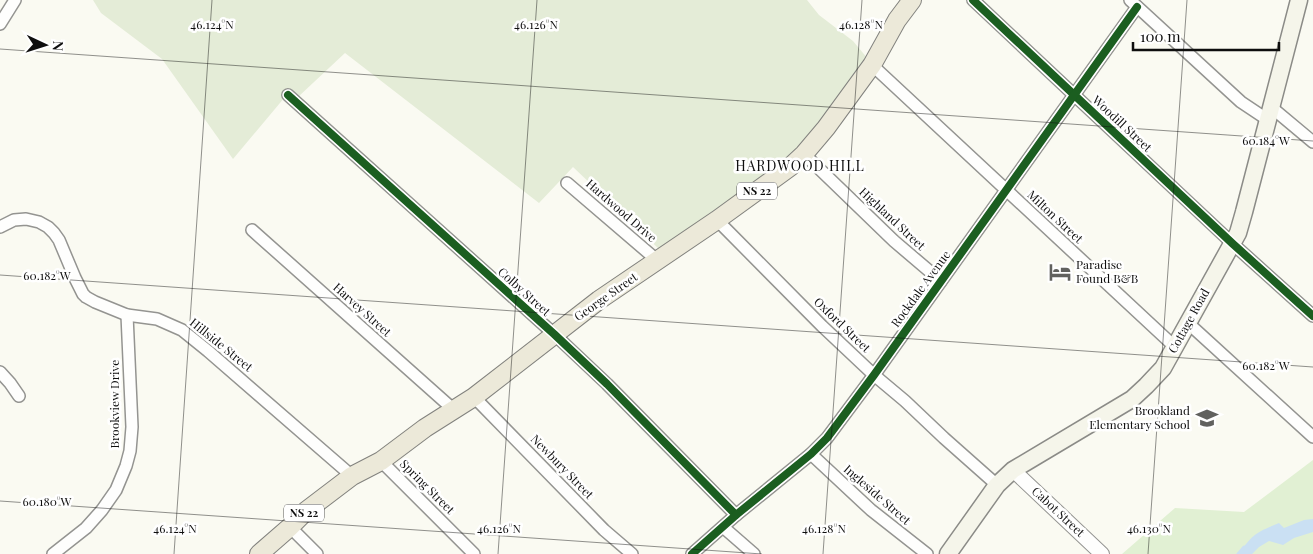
<svg xmlns="http://www.w3.org/2000/svg" width="1313" height="554" viewBox="0 0 1313 554" font-family="'Playfair Display',serif">
<style>
.green{fill:#e1f0d3}
.cemetery{fill:#e4ecd7}
.water{fill:#cae0f3}
.lines{fill:none;stroke-linecap:round;stroke-linejoin:round}
.stream{stroke:#cae0f3;stroke-width:3}
.minor-casing{stroke:#949491;stroke-width:14}
.tertiary-casing{stroke:#949491;stroke-width:16}
.secondary-casing{stroke:#8b8b87;stroke-width:19}
.primary-casing{stroke:#82827e;stroke-width:20}
.minor{stroke:#fefefd;stroke-width:11}
.tertiary{stroke:#fefefd;stroke-width:14}
.secondary{stroke:#f5f5ea;stroke-width:16}
.primary{stroke:#ece9d9;stroke-width:18}
.cycleway-casing{stroke:#fff;stroke-width:11}
.cycleway{stroke:#1b5e20;stroke-width:8}
.ticks{fill:none;stroke:#0e0e0e;stroke-width:1;stroke-opacity:0.45}
.labels{text-anchor:middle;stroke-width:5;stroke-linejoin:round;paint-order:stroke}
.shield{fill:#fff;stroke:#565656;stroke-width:1}
.shield-label{font-size:11px;font-weight:bold;fill:#0e0e0e}
.street-label{font-size:12px;fill:#0e0e0e;stroke:#fff}
.poi-label{font-size:12px;fill:#0e0e0e;stroke:#fff;text-anchor:start}
.neighbourhood-label{font-size:14px;letter-spacing:1px;fill:#0e0e0e;stroke:#fff}
.ticks-label{font-size:12px;text-anchor:middle;fill:#0e0e0e;stroke:#fff;stroke-width:5;stroke-linejoin:round;paint-order:stroke}
</style>
<rect width="100%" height="100%" fill="#fafaf2"/>
<polygon class="green" points="1313,460 1313,554 1122,554 1175,508 1244,512"/>
<polygon class="cemetery" points="93,0 807,0 819,15 853,41 868,59 799,151 719,210 659,249 573,167 539,203 345,53 298,97 290,91 233,159 162,59 101,13"/>
<path class="water" d="M1313 519V532L1294 538 1283 545 1269 541 1259 547 1252 554H1239C1252 534 1257 532 1279 523L1284 528 1304 520Z"/>
<g class="lines">
<polyline class="stream" points="1238,554 1244,547"/>
<g class="minor-casing">
<g id="minor">
<polyline points="973,0 1233,244 1313,316"/>
<polyline points="1130,0 1241,102 1268,120"/>
<polyline points="0,24 15,0"/>
<polyline points="872,65 1175,347"/>
<polyline points="288,95 554,334 607,384 736,515"/>
<polyline points="1271,107 1313,142"/>
<polyline points="804,154 894,241 941,281"/>
<polyline points="567,183 658,261"/>
<polyline points="717,220 822,326 874,375 905,401 944,438 997,485"/>
<polyline points="0,227 14,220 26,219 39,222 48,227 54,233 59,240 75,278 83,294 86,297 95,302 127,315 157,319 182,330 208,351 352,476"/>
<polyline points="252,230 454,410"/>
<polyline points="1188,323 1313,437"/>
<polyline points="0,372 10,383 19,396"/>
<polyline points="474,397 604,530 632,554"/>
<polyline points="811,454 871,510 927,554"/>
<polyline points="381,461 474,554"/>
<polyline points="290,527 317,554"/>
<polyline points="723,527 754,554"/>
<polyline points="53,554 86,528 102,510 116,490 126,466 130,451 132,427 127,315"/>
<polyline points="692,554 736,515 811,454 827,438 874,375 1137,7"/>
</g>
</g>
<g class="tertiary-casing">
<polyline id="tertiary" points="1013,470 1102,554"/>
</g>
<g class="secondary-casing">
<polyline id="secondary" points="948,554 997,485 1013,470 1132,399 1146,386 1163,368 1238,233 1244,212 1299,0"/>
</g>
<g class="primary-casing">
<polyline id="primary" points="259,554 290,527 306,511 352,476 381,461 425,428 474,397 599,300 717,220 790,167 804,154 826,128 872,65 897,20 912,0"/>
</g>
<use href="#minor" class="minor"/>
<use href="#tertiary" class="tertiary"/>
<use href="#secondary" class="secondary"/>
<use href="#primary" class="primary"/>
<g class="cycleway-casing">
<g id="cycleway">
<polyline points="973,0 1233,244 1313,316"/>
<polyline points="288,95 554,334 607,384 736,515"/>
<polyline points="692,554 736,515 811,454 827,438 874,375 1137,7"/>
</g>
</g>
<use href="#cycleway" class="cycleway"/>
</g>
<path class="ticks" d="M0 49 1313 141M0 275 1313 367M0 501 762 554M174 554 212 0M498 554 537 0M823 554 862 0M1148 554 1187 0"/>
<defs>
<g id="hotel-bare" transform="scale(1.725)"><path d="M-6-4.5h1.5V1H6V5H4.5V3h-9V5H-6ZM-4 0a1.8 1.8 0 1 1 3.6 0ZM.5 0V-2.5h3Q6-2.5 6 0Z" fill="#61615e" stroke="#fff" stroke-width="2.5" paint-order="stroke"/></g>
<g id="school-bare" transform="scale(1.725)"><path d="M0-5L7-2L0 1L-7-2ZM-4 1L0 2.5L4 1V4Q0 6-4 4Z" fill="#61615e" stroke="#fff" stroke-width="2.5" paint-order="stroke"/></g>
</defs>
<g fill-rule="evenodd">
<use href="#hotel-bare" x="1060" y="272"/>
<use href="#school-bare" x="1207" y="418"/>
</g>
<g class="labels">
<g class="shield">
<rect x="737" y="182.5" width="40" height="17" rx="4"/>
<rect x="284" y="504.5" width="40" height="17" rx="4"/>
</g>
<g class="shield-label">
<text x="757" y="195">NS 22</text>
<text x="304" y="517">NS 22</text>
</g>
<g class="street-label">
<text transform="translate(1122 124) rotate(43)" y="4">Woodill Street</text>
<text transform="translate(621 211) rotate(41)" y="4">Hardwood Drive</text>
<text transform="translate(1055 217) rotate(43)" y="4">Milton Street</text>
<text transform="translate(892 219) rotate(43)" y="4">Highland Street</text>
<text transform="translate(921 289) rotate(-54)" y="4">Rockdale Avenue</text>
<text transform="translate(524 292) rotate(42)" y="4">Colby Street</text>
<text transform="translate(606 297) rotate(-35)" y="4">George Street</text>
<text transform="translate(362 310) rotate(42)" y="4">Harvey Street</text>
<text transform="translate(1189 321) rotate(-61)" y="4">Cottage Road</text>
<text transform="translate(842 325) rotate(44)" y="4">Oxford Street</text>
<text transform="translate(221 345) rotate(39)" y="4">Hillside Street</text>
<text transform="translate(115 404) rotate(-90)" y="4">Brookview Drive</text>
<text transform="translate(562 467) rotate(46)" y="4">Newbury Street</text>
<text transform="translate(427 487) rotate(45)" y="4">Spring Street</text>
<text transform="translate(877 495) rotate(41)" y="4">Ingleside Street</text>
<text transform="translate(1058 512) rotate(43)" y="4">Cabot Street</text>
</g>
<g class="poi-label">
<text x="1076" y="269">Paradise<tspan x="1076" dy="14">Found B&amp;B</tspan></text>
<text x="1190" y="415" text-anchor="end">Brookland<tspan x="1190" dy="14">Elementary School</tspan></text>
</g>
<g class="neighbourhood-label">
<text x="800" y="171">HARDWOOD HILL</text>
</g>
</g>
<g class="ticks-label">
<text x="212" y="29">46.124°N</text>
<text x="536" y="29">46.126°N</text>
<text x="861" y="29">46.128°N</text>
<text x="1266" y="145">60.184°W</text>
<text x="47" y="280">60.182°W</text>
<text x="1266" y="370">60.182°W</text>
<text x="47" y="506">60.180°W</text>
<text x="175" y="533">46.124°N</text>
<text x="499" y="533">46.126°N</text>
<text x="824" y="533">46.128°N</text>
<text x="1149" y="533">46.130°N</text>
</g>
<g transform="translate(45 45) rotate(94)" stroke="#ffffff" stroke-width="4" paint-order="stroke">
<path d="M0-4L9 19L0 12L-9 19Z" fill="#0e0e0e"/>
<text y="-8" font-size="14" font-weight="bold" text-anchor="middle" fill="#0e0e0e">N</text>
</g>
<path d="M1133 42v8h146v-8" fill="none" stroke="#0e0e0e" stroke-width="2.5"/>
<text x="1140" y="42" font-size="15" fill="#0e0e0e" stroke="#ffffff" stroke-width="4" paint-order="stroke">100 m</text>
</svg>
